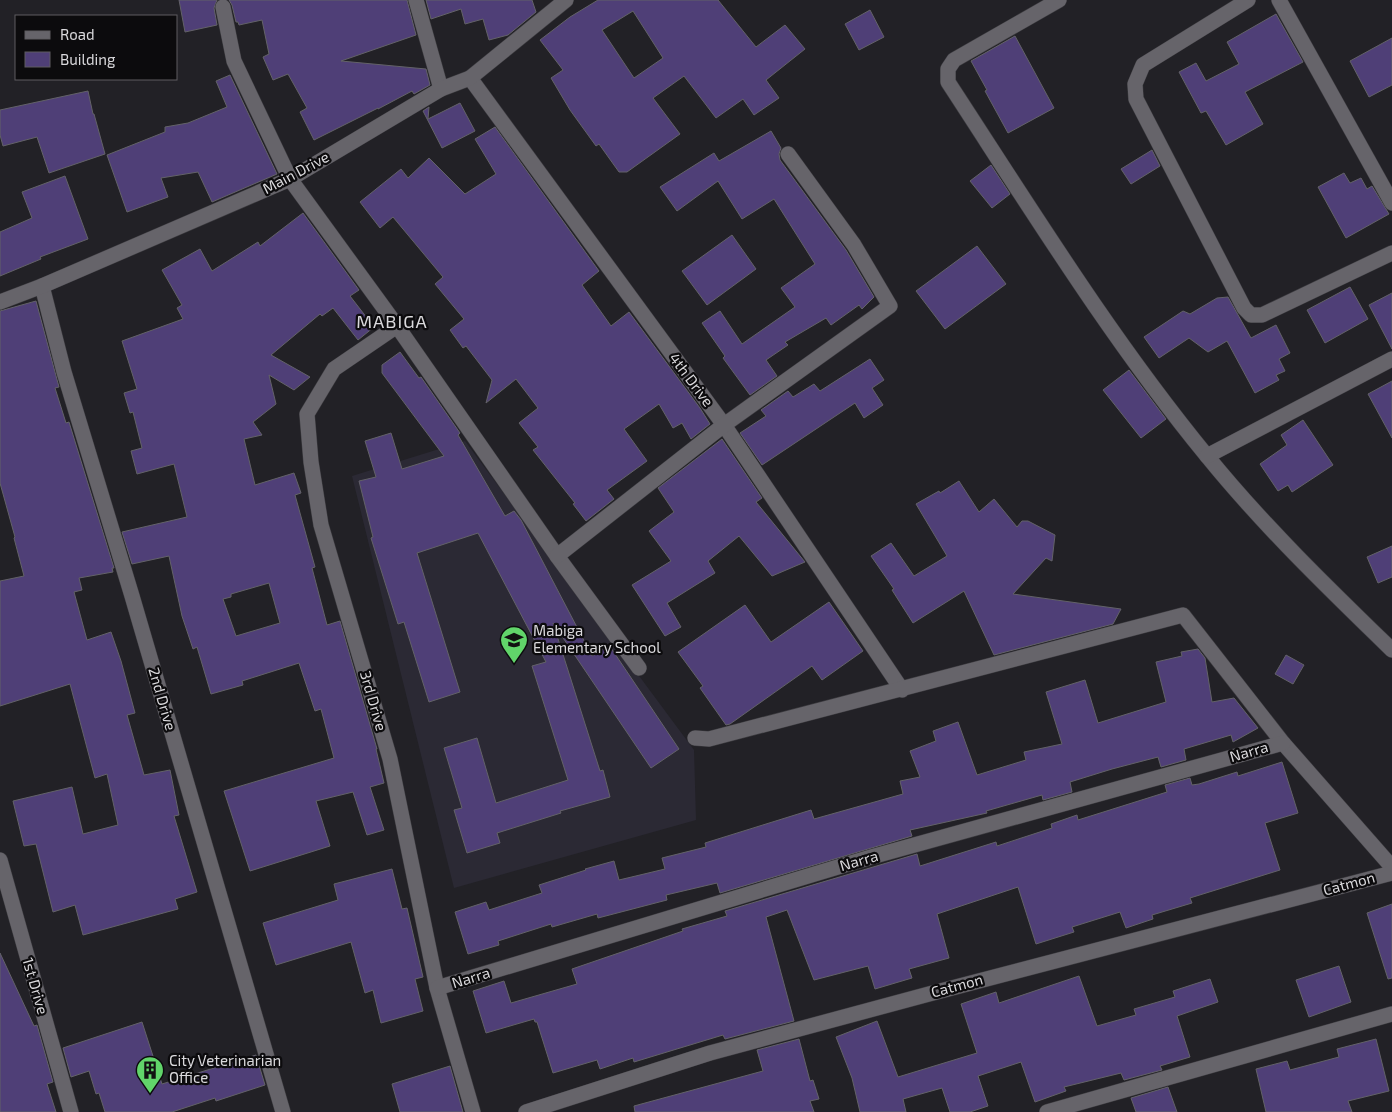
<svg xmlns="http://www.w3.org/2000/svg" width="1392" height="1112" viewBox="0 0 1392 1112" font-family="'Exo 2',sans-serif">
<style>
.built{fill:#2b2934}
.building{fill:#4f3f77;stroke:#636268;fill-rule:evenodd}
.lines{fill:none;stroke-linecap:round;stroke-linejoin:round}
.minor-casing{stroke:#3d3c40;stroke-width:16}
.minor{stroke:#66646a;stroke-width:15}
.labels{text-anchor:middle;stroke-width:4.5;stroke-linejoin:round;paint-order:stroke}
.street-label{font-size:15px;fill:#dad9dc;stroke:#0c0b0d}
.poi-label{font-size:15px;fill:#dad9dc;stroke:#0c0b0d;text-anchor:start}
.quarter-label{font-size:18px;letter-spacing:1px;fill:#dad9dc;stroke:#0c0b0d}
</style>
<rect width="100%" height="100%" fill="#222126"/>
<polygon class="built" points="465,441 694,750 696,820 454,888 352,476"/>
<g class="building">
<polygon points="179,0 217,0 214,8 217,25 185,32"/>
<polygon points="229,0 407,0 416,35 341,61 426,69 430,85 414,94 412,91 378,109 378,108 314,140 300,112 307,108 288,74 273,80 263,57 269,54 262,20 239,25 238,22 236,22 232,5"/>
<polygon points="426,0 532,0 536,12 508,35 489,40 483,19 465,24 461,9 431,19"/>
<path d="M598 0H718L756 47 785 25 805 49 766 80 779 98 754 115 743 99 716 118 684 76 653 98 680 134 627 172H619L599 144 596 146 570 110 551 78 563 70 540 40 570 17ZM633 11 663 58 634 78 602 30Z"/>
<polygon points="870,10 884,37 859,50 845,24"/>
<polygon points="1276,14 1303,62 1245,92 1263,124 1226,145 1206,111 1201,113 1179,72 1196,63 1206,81 1239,64 1227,42"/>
<polygon points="1015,36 1054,108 1008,133 985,91 987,90 971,61"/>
<polygon points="1392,38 1392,85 1369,97 1350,61"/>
<polygon points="230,75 277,174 212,202 198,172 161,178 168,197 127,212 107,155 165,132 165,127 188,123 227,107 216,81"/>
<polygon points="88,91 93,114 94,114 105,154 49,173 37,137 3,146 0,135 0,110"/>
<polygon points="460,103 475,131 442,148 423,111 429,107 428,119"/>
<polygon points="495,127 599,271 582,285 611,326 629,312 700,408 710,424 691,439 682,423 673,428 659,404 624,429 647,461 607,490 614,499 586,521 573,504 575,503 533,450 538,447 519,423 538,408 516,379 486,403 492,380 466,346 463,348 450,330 464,319 435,284 443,277 393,217 380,228 360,202 401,169 408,178 429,158 465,194 496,174 475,139"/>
<polygon points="771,131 781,148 779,154 780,160 846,250 874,297 862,309 859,305 831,325 826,318 785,342 788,345 766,360 777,376 750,395 723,358 725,356 702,323 720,311 742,344 795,307 781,288 815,264 774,199 742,219 718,181 677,211 660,187 714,153 719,161"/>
<polygon points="1152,150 1160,166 1131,184 1121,169"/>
<polygon points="991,165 1010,194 992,208 970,181"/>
<polygon points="1344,173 1350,183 1361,178 1367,189 1372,186 1389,214 1346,238 1318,187"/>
<polygon points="65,176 88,239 40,257 41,259 0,276 0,232 32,218 22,192"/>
<path d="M303 213 359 290 350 296 374 327 358 340 333 308 322 316 320 314 271 355 310 377 294 390 269 375 276 404 253 422 262 435 244 439 255 485 294 473 301 493 295 495 315 567 312 568 327 625 340 621 377 749H376L384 783 370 787 384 830 367 835 353 792 316 801 330 846 250 871 224 791 334 758 321 709 315 711 299 663 242 681 243 685 211 694 197 647 193 649 182 616 169 556 132 564 122 532 187 517 174 464 137 474 131 451 142 448 133 412 130 413 124 393 137 389 122 341 183 319 177 308 182 305 162 270 200 249 212 271 258 242 260 246ZM269 583 280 623 236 636 223 599 231 597V594Z"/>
<polygon points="732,235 756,269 707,305 682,271"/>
<polygon points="977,246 1006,284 945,329 916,291"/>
<polygon points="1350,287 1368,319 1325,343 1307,310"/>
<polygon points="1392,293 1392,349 1369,305"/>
<polygon points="1228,297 1251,338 1276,325 1290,353 1279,359 1285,371 1276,375 1279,380 1255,393 1227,341 1208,352 1189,338 1159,358 1144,337 1183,311 1190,314 1217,298"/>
<polygon points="36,301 59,387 55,388 66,423 69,422 114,568 112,568 113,572 79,578 82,590 74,592 87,640 111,632 121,661 135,713 127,715 144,775 170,770 179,815 174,816 197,892 175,899 178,909 83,935 75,905 53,912 36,844 24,846 13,801 72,787 83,834 118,825 107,774 95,778 70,684 0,706 0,581 24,576 14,538 15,537 0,483 0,311"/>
<polygon points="400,352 419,378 421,377 460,433 458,435 505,516 514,511 521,520 592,656 609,645 679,749 651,768 553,623 600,771 603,770 610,797 560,811 561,813 497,833 500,843 467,853 454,810 462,808 444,748 477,738 496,803 568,780 532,666 546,662 478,533 417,553 460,692 429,702 404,622 398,624 371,538 373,537 359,481 376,477 365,441 391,433 402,469 444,456 382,373 382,365"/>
<polygon points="870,359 884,380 872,388 883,405 864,418 855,403 762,465 740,433 766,416 761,410 788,391 793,397 814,384 820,391"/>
<polygon points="1129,370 1166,419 1141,438 1103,390"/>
<polygon points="1392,381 1392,438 1368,394"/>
<polygon points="1303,420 1333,465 1292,492 1288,485 1278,491 1260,464 1287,445 1281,435"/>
<polygon points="722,439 762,498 756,502 805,562 772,576 739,536 708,561 715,573 667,603 681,627 665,636 632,585 671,561 649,531 674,512 658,488"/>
<polygon points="959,481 979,512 994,499 1017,527 1022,521 1028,521 1055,535 1052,561 1046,558 1013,594 1121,609 1113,624 994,655 964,591 913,623 892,590 894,589 871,556 891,543 914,576 947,556 916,504 939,491 940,493"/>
<polygon points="1392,546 1392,577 1378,583 1367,557"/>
<polygon points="829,602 863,651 822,680 812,666 730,724 726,725 700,688 703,686 678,652 745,605 771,642"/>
<polygon points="1198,649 1205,658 1212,702 1234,698 1258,728 1233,742 1231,735 1184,749 1186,760 1161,767 1158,757 1112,769 1070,782 1072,792 1043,800 1042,795 986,811 987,813 910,830 912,836 720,893 717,883 666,895 667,900 598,918 597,914 552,927 551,924 498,941 499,945 468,954 455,912 486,902 489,910 542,893 539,885 586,870 585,869 614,861 619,880 665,869 662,858 706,847 705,843 811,810 814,819 903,794 900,781 920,777 910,751 936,741 933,731 958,722 977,775 1026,760 1024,752 1062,744 1046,692 1085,680 1098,723 1166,702 1156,662 1182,656 1181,652"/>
<polygon points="1286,655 1304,665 1293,684 1275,674"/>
<polygon points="1282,762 1298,813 1265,823 1280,870 1190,898 1192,903 1152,915 1153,919 1126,928 1120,912 1072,927 1074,932 1036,944 1018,887 937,914 949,958 909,969 912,978 875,989 868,966 814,980 787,910 766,917 794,1021 725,1039 723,1035 634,1062 633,1058 600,1069 597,1060 553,1073 537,1022 535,1022 534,1019 486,1033 473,991 504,981 511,1003 577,984 572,969 683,931 682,929 727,916 725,911 917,854 920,866 996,842 997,846 1052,828 1051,824 1077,815 1078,820 1167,792 1165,785 1190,778 1192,785 1199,784 1237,772 1238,776"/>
<polygon points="392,869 402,909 407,908 423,977 415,979 423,1011 381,1023 373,990 365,993 351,942 276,965 263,923 338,900 334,884"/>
<polygon points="1392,904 1392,978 1388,979 1367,913"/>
<polygon points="0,953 34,1026 37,1025 53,1082 47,1084 56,1112 0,1112"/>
<polygon points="1339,966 1351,1002 1309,1017 1296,980"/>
<polygon points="1079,976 1097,1026 1136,1015 1134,1009 1175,997 1173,991 1210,979 1218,1002 1177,1016 1190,1057 1160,1066 1162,1070 1124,1080 1121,1073 1064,1087 1066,1091 1035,1102 1021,1062 978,1076 988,1106 970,1112 950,1112 942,1088 903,1099 906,1112 860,1112 852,1078 836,1037 877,1021 898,1077 977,1053 961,1004 996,992 999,1003"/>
<polygon points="142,1022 162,1084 256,1055 265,1085 216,1101 215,1098 172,1112 105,1112 99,1093 96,1094 89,1071 71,1077 63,1048"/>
<polygon points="799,1039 810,1081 813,1080 819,1099 810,1101 814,1112 635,1112 634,1106 763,1071 757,1050"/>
<polygon points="1376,1039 1389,1091 1348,1101 1352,1112 1266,1112 1256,1069 1287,1061 1290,1070 1339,1057 1337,1049"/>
<polygon points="450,1066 463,1112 400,1112 392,1084"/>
<polygon points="1168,1087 1177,1112 1136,1112 1131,1098"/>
</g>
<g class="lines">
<g class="minor-casing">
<g id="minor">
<polyline points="416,0 441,89"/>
<path d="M1059 0 954 60 948 69V82C1031 209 1111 339 1207 456 1263 525 1328 588 1392 650"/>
<polyline points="1248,0 1143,65 1135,84 1136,99 1244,308 1251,315 1262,315 1392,253"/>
<polyline points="1279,0 1392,203"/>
<polyline points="223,7 234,61 290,179 397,326 557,556 639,668"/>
<polyline points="470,78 724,425 902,690"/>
<polyline points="42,286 64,372 132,596 283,1112"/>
<polyline points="0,302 42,286 290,179 441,89 470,78 566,0"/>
<polyline points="397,326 334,369 307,414 311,462 321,525 390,759 437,988 473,1112"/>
<polyline points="1207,456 1392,359"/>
<polyline points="557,556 724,425 890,306 854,245 788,154"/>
<polyline points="695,738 709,739 1183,615 1283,743 1392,867"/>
<polyline points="0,860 71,1112"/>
<polyline points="437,988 871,857 1283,743"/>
<polyline points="526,1112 710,1053 929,994 1392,873"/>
<polyline points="1047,1112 1392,1014"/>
</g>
</g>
<use href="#minor" class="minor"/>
</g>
<defs>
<g id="school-pin" transform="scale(1.4375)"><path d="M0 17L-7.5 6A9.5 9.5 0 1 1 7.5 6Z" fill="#61d46a" stroke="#0c0b0d"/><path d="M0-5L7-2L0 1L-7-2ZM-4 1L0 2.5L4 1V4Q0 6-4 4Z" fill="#111"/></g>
<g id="building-pin" transform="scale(1.4375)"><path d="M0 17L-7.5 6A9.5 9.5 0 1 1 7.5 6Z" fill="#61d46a" stroke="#0c0b0d"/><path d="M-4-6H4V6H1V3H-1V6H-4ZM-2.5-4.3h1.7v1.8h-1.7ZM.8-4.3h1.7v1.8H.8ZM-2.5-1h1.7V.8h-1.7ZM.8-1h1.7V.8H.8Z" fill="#111"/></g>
</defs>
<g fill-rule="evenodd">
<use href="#school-pin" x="514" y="640"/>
<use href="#building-pin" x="150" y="1070"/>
</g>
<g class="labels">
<g class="street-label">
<text transform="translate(296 173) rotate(-28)" y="5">Main Drive</text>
<text transform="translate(691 380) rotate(53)" y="5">4th Drive</text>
<text transform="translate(162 699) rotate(74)" y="5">2nd Drive</text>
<text transform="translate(373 701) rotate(74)" y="5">3rd Drive</text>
<text transform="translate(1249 752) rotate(-16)" y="5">Narra</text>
<text transform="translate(859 861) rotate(-16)" y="5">Narra</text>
<text transform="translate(1349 884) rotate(-15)" y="5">Catmon</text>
<text transform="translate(471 978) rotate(-17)" y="5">Narra</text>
<text transform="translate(35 986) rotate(74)" y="5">1st Drive</text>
<text transform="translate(957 986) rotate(-15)" y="5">Catmon</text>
</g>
<g class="poi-label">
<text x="533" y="636">Mabiga<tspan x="533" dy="17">Elementary School</tspan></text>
<text x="169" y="1066">City Veterinarian<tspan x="169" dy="17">Office</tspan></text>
</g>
<g class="quarter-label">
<text x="392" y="328">MABIGA</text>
</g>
</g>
<rect x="15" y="15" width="162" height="65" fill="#0c0b0d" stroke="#5e5d60"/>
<rect x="25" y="31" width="25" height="8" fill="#66646a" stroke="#5e5d60"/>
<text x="60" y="40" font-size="15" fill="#dad9dc">Road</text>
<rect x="25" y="52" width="25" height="15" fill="#4f3f77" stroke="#5e5d60"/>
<text x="60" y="65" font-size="15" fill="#dad9dc">Building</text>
</svg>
